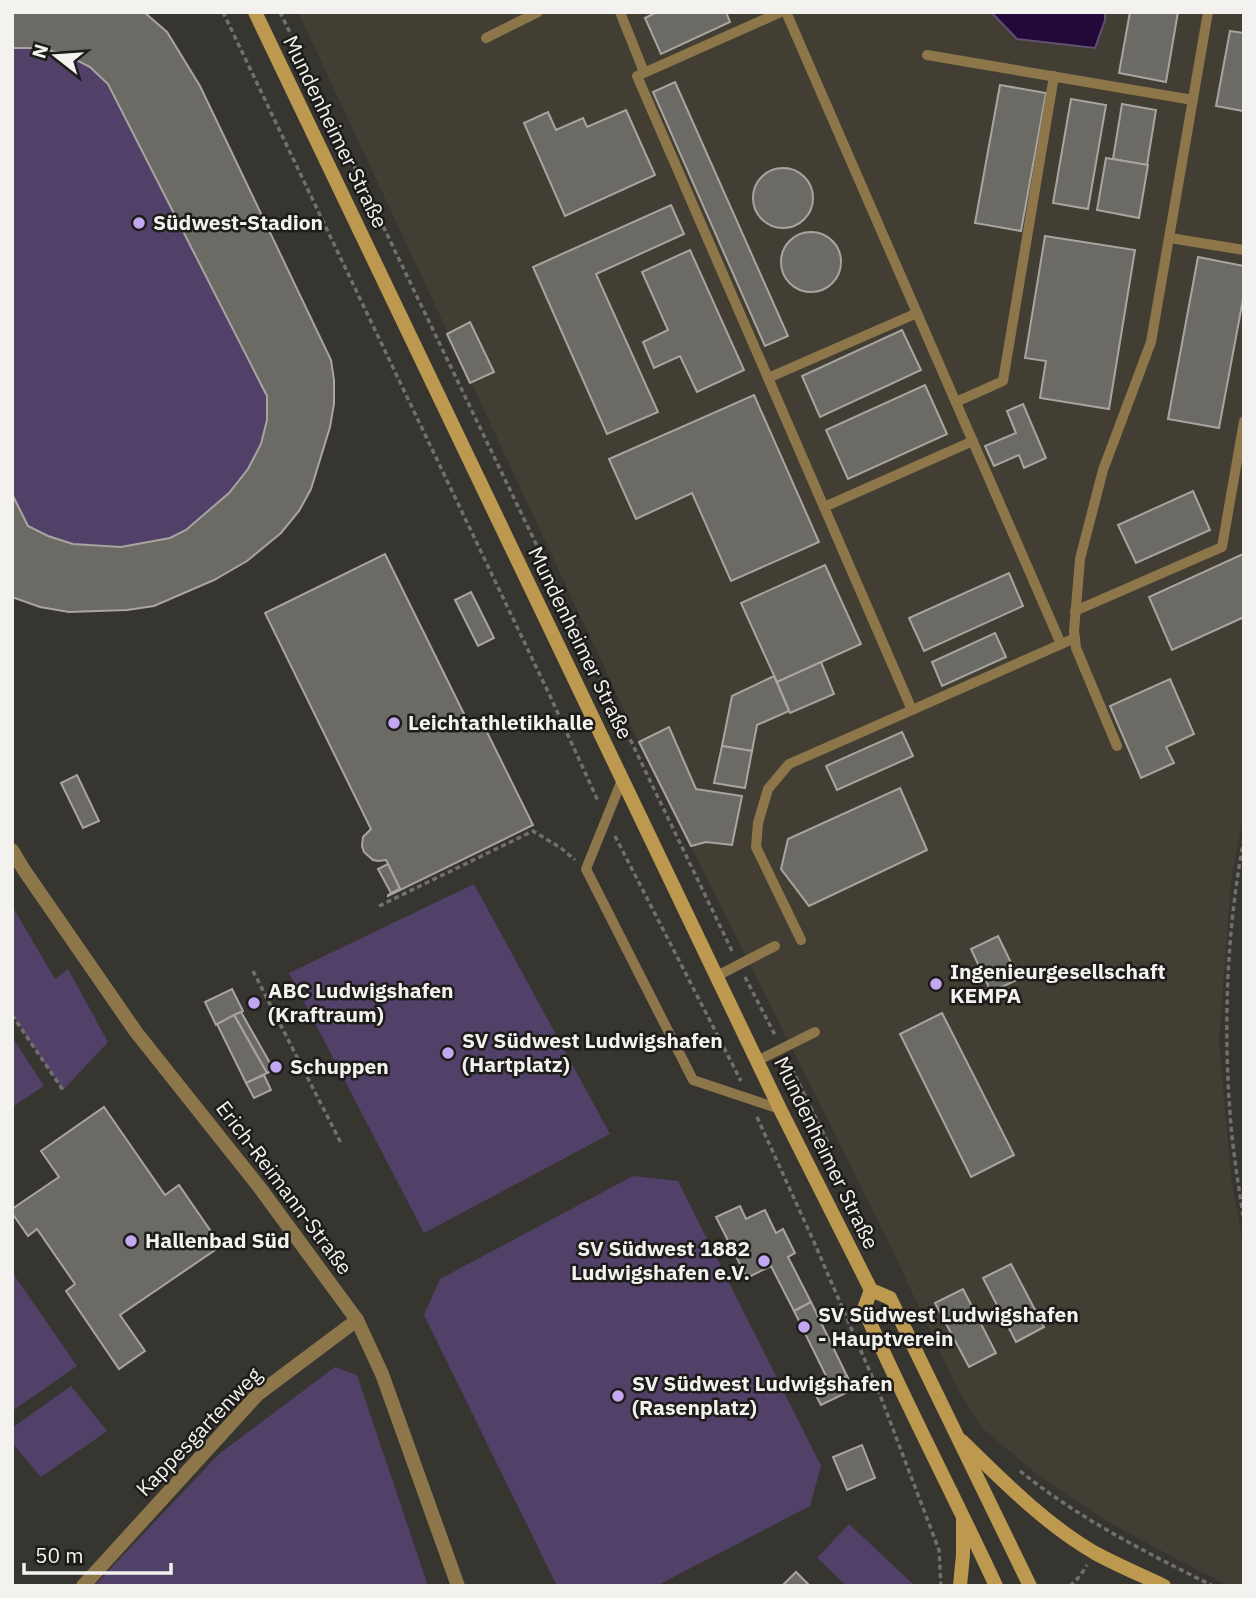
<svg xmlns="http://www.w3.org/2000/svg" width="1256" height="1598" viewBox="0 0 1256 1598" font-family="'IBM Plex Sans',sans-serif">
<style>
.built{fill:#433e34}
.green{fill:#514169}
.water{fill:#22093a;stroke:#614f70;stroke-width:2}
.building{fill:#6c6a65;stroke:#a8a5a0;stroke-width:2}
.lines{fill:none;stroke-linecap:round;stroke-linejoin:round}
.path{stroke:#72706c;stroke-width:3.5;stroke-dasharray:5 3.5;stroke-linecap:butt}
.lane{stroke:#8c764a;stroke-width:10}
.street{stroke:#8c764a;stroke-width:14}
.secondary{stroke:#bd9950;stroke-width:14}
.poi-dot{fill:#c4a7f1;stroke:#1d1c1a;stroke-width:2.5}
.labels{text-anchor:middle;stroke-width:5;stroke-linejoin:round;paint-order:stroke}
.street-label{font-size:21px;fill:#f3f2ef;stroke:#1d1c1a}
.poi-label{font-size:21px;font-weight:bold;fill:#f3f2ef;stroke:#1d1c1a;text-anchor:start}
</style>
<rect width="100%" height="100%" fill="#373530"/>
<polygon class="built" points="298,12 1244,12 1244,813 1231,880 1219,1042 1231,1177 1244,1248 1244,1586 1229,1586 1178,1560 1105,1520 1039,1476 982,1428 958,1390 886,1237 639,742"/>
<g class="green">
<polygon points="12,12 144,12 167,32 200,86 331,360 334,380 334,404 330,427 311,489 299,511 281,533 247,561 214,580 154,606 127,610 69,612 40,607 12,597"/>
<polygon points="474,884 610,1134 424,1233 289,973"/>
<polygon points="12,906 55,979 68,969 108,1042 63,1090 12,1015"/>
<polygon points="12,1037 44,1086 12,1107"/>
<polygon points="633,1176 678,1181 821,1466 810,1506 656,1586 557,1586 424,1315 440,1279"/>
<polygon points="12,1272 77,1366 12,1411"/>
<polygon points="335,1367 357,1375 428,1586 94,1586 219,1454"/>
<polygon points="71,1386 107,1431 41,1477 12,1443 12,1428"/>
<polygon points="849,1524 915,1586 847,1586 817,1558"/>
</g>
<polygon class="water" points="991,12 1105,12 1105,20 1095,48 1017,39"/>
<g class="building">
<polygon points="12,12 144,12 167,32 200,86 331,360 334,380 334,404 330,427 311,489 299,511 281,533 247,561 214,580 154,606 127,610 69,612 40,607 12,597 12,494 28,526 48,536 73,544 121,547 170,538 186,530 229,493 248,469 261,444 267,420 267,396 108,84 90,67 65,54 38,48 12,48"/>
<polygon points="657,12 726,12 730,22 661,54 645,18"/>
<polygon points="1130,12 1178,12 1166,82 1119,73"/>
<polygon points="1230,31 1244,33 1243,111 1216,106"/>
<polygon points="675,82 788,336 765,346 653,92"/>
<polygon points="1000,85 1046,93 1021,231 975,223"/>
<polygon points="1071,99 1106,105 1088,209 1053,203"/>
<polygon points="1122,104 1156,110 1147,165 1113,159"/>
<polygon points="626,110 655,175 565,216 524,123 548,112 556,130 583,118 587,127"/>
<polygon points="1106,158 1148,165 1139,218 1097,210"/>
<circle cx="783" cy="198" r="30"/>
<polygon points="671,205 684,234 596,274 658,412 607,434 533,267"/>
<circle cx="811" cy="262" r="30"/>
<polygon points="1045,236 1135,250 1109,409 1040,398 1046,361 1025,358"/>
<polygon points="690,250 744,370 697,392 680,356 654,368 643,342 668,330 642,272"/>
<polygon points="1198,257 1244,266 1244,294 1219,428 1168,419"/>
<polygon points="470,322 494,372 470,383 447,334"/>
<polygon points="902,330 921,370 820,417 802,376"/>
<polygon points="925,385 947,434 848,479 826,430"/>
<polygon points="754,395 819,542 731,581 692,493 636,519 609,459"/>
<polygon points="1023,404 1046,458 1024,468 1019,455 994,466 985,446 1016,433 1007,411"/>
<polygon points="1193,491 1210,530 1136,563 1118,525"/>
<polygon points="385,554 470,726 481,720 533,825 388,896 388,895 400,889 386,860 378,861 373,860 364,852 362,846 363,837 371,829 265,613"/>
<polygon points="1243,554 1244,617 1172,650 1149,597"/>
<polygon points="825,565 861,644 777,682 741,603"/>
<polygon points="1009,573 1023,606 924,651 909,618"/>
<polygon points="471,592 494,638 478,646 455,600"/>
<polygon points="995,633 1006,657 942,686 932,662"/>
<polygon points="821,662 834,694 790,713 777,682"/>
<polygon points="774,676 789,711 757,725 752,751 722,746 732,696"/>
<polygon points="1170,679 1194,734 1166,747 1174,763 1141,778 1110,706"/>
<polygon points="669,727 696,789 742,796 732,845 706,842 691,846 639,742"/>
<polygon points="902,732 913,756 837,790 826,766"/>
<polygon points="722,746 752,751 745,788 714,783"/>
<polygon points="77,775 99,821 83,828 61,783"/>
<polygon points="900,788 927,850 809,906 781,869 788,839"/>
<polygon points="388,864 400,889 391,893 378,869"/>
<polygon points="998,936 1019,979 991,992 971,949"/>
<polygon points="232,989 243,1011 216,1025 205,1002"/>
<polygon points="241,1012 274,1070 267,1073 234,1015"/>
<polygon points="942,1013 1014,1155 971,1177 900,1034"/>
<polygon points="234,1015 267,1073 246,1083 217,1024"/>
<polygon points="264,1075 271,1090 254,1098 246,1083"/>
<polygon points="104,1107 165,1195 179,1185 221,1246 120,1315 145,1351 119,1369 66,1291 75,1284 37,1229 28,1236 12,1213 12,1209 59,1177 41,1151"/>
<polygon points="740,1206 746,1219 765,1210 776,1233 783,1229 795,1253 788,1257 811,1302 794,1311 771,1266 747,1278 716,1217"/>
<polygon points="1011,1264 1044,1327 1016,1342 983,1278"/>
<polygon points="963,1289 996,1353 969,1367 935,1303"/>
<polygon points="811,1302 847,1376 830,1384 794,1311"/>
<polygon points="847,1376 854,1389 821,1405 814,1392"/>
<polygon points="862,1445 875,1478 847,1490 833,1457"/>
<polygon points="796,1572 810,1586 782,1586"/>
</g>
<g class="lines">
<g class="path">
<polyline points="223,12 551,698 598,801"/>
<polyline points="280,12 732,951"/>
<polyline points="615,836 741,1081"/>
<path d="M1244 839C1226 933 1223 1031 1231 1126 1234 1158 1239 1190 1244 1221"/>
<polyline points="379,906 533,831 561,848 575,860"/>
<polyline points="253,971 341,1143"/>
<polyline points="745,977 775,1035"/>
<polyline points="12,1015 63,1090"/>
<polyline points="788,1061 829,1145 824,1158"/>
<polyline points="757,1117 814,1242 880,1395 939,1550 941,1586"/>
<path d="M1020 1471C1078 1518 1147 1553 1213 1586"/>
<polyline points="1070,1586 1080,1576 1087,1565"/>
</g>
<g class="lane">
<polyline points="620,12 644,72"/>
<polyline points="781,12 637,76 912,710 1075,638"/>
<polyline points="786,12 1061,644"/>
<polyline points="486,38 538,12"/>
<polyline points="927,55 1193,100"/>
<polyline points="1170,238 1244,250"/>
<polyline points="768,378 917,313"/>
<polyline points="956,402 1003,381 1054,76"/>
<polyline points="824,507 973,441"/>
<polyline points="1075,611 1222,547 1244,421"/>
<polyline points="1117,746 1076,648 1074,631 1080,559 1103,470 1151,342 1208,12"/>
<polyline points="622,780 586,869 693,1080 780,1109"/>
<polyline points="801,940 756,847 758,823 768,789 789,764 912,710"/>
<polyline points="717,976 775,946"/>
<polyline points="757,1061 815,1032"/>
</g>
<g class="street">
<polyline points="12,850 24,870 136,1032 260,1188 357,1320 382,1374 458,1586"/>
<polyline points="83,1586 257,1395 357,1320"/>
</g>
<g class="secondary">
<polyline points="255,12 780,1109 871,1290 890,1298 1030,1586"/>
<path d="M871 1290 864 1309C905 1403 953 1493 996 1586"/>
<path d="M962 1441C1003 1481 1045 1524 1095 1553 1117 1565 1141 1575 1164 1586"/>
<polyline points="960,1586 963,1555 963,1520"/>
</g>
</g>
<g class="poi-dot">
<circle cx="139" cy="223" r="7"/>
<circle cx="394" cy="723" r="7"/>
<circle cx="936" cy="984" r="7"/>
<circle cx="254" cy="1003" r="7"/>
<circle cx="448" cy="1053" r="7"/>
<circle cx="276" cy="1067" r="7"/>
<circle cx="131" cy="1241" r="7"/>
<circle cx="764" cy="1261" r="7"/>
<circle cx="804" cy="1327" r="7"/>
<circle cx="618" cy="1396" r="7"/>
</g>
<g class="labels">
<g class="street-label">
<text transform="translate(335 132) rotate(64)" y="7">Mundenheimer Straße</text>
<text transform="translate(580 643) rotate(64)" y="7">Mundenheimer Straße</text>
<text transform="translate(826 1153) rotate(64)" y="7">Mundenheimer Straße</text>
<text transform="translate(284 1188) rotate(53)" y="7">Erich-Reimann-Straße</text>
<text transform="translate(199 1432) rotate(-46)" y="7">Kappesgartenweg</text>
</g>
<g class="poi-label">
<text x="153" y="230">Südwest-Stadion</text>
<text x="408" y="730">Leichtathletikhalle</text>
<text x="950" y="979">Ingenieurgesellschaft<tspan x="950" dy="24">KEMPA</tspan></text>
<text x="268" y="998">ABC Ludwigshafen<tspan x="268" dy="24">(Kraftraum)</tspan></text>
<text x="462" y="1048">SV Südwest Ludwigshafen<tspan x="462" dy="24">(Hartplatz)</tspan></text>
<text x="290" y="1074">Schuppen</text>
<text x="145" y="1248">Hallenbad Süd</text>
<text x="750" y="1256" text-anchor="end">SV Südwest 1882<tspan x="750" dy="24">Ludwigshafen e.V.</tspan></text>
<text x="818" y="1322">SV Südwest Ludwigshafen<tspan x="818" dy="24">- Hauptverein</tspan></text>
<text x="632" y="1391">SV Südwest Ludwigshafen<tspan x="632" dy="24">(Rasenplatz)</tspan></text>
</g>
</g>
<rect width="1256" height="1598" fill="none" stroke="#f3f2ef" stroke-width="28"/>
<g transform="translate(56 56) rotate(287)" stroke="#1d1c1a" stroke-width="5" paint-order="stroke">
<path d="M0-5L12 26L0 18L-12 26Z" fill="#f3f2ef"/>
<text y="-10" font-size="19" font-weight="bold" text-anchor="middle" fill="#f3f2ef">N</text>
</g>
<path d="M24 1563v10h147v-10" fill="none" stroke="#f3f2ef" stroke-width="3.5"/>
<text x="35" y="1563" font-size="21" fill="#f3f2ef" stroke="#1d1c1a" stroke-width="5" paint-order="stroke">50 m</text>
</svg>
